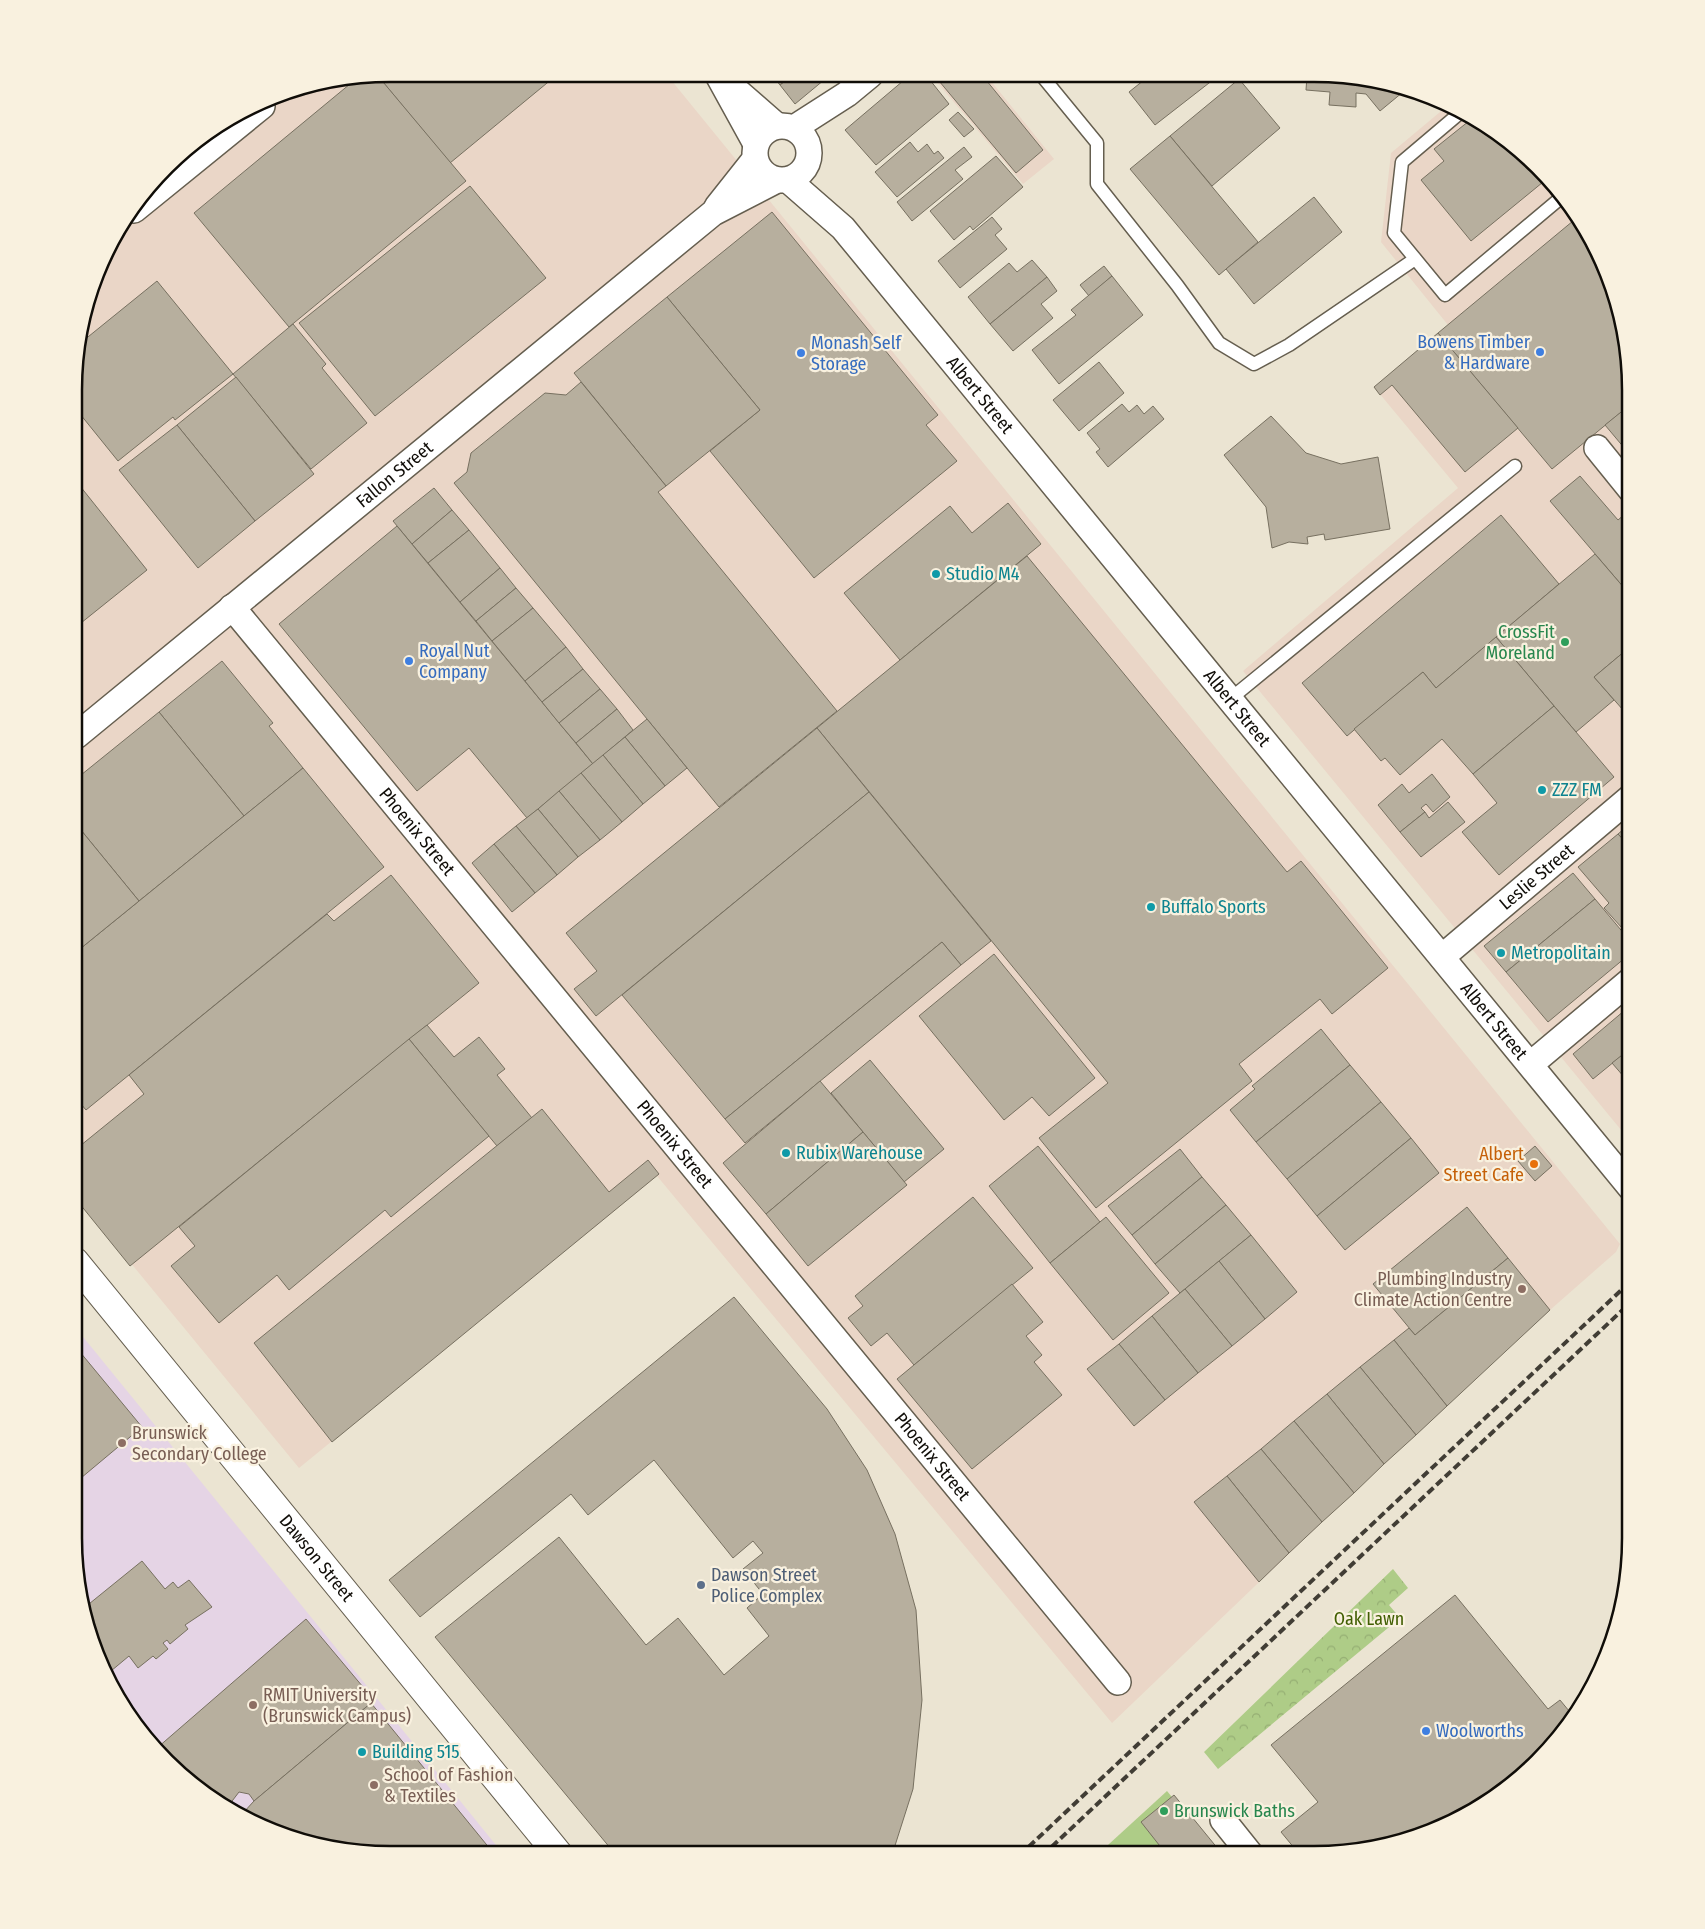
<svg xmlns="http://www.w3.org/2000/svg" width="1705" height="1929" viewBox="0 0 1705 1929" font-family="'Fira Sans Condensed',sans-serif">
<style>
.commercial{fill:#ead6c7}
.education{fill:#e5d4e5}
.park{fill:url(#park-crowns)}
.pitch{fill:#aecc87}
.building{fill:#b7af9e;stroke:#777060}
.lines{fill:none;stroke-linecap:round;stroke-linejoin:round}
.service-casing{stroke:#655e4f;stroke-width:15}
.minor-casing{stroke:#655e4f;stroke-width:28}
.tertiary-casing{stroke:#655e4f;stroke-width:30}
.service{stroke:#fff;stroke-width:12}
.minor{stroke:#fff;stroke-width:25}
.tertiary{stroke:#fff;stroke-width:28}
.rail{stroke:#413d35;stroke-width:4;stroke-dasharray:8 4;stroke-linecap:butt}
.shop-dot{fill:#3f7fe0;stroke:#f9f1df;stroke-width:2}
.culture-dot{fill:#0f9aa8;stroke:#f9f1df;stroke-width:2}
.leisure-dot{fill:#2e9e5b;stroke:#f9f1df;stroke-width:2}
.food-dot{fill:#e8710a;stroke:#f9f1df;stroke-width:2}
.education-dot{fill:#8d6e63;stroke:#f9f1df;stroke-width:2}
.service-dot{fill:#5c6f8a;stroke:#f9f1df;stroke-width:2}
.labels{text-anchor:middle;stroke-width:4.5;stroke-linejoin:round;paint-order:stroke}
.shop-label{font-size:18px;fill:#366cbe;stroke:#f9f1df;text-anchor:start}
.street-label{font-size:18px;fill:#100d08;stroke:#f9f1df}
.culture-label{font-size:18px;fill:#0d838f;stroke:#f9f1df;text-anchor:start}
.leisure-label{font-size:18px;fill:#27864d;stroke:#f9f1df;text-anchor:end}
.food-label{font-size:18px;fill:#c56008;stroke:#f9f1df;text-anchor:end}
.education-label{font-size:18px;fill:#785e54;stroke:#f9f1df;text-anchor:start}
.service-label{font-size:18px;fill:#4e5e75;stroke:#f9f1df;text-anchor:start}
.park-label{font-size:18px;fill:#425f03;stroke:#f9f1df}
.rim{fill:none;stroke:#100d08;stroke-width:2.5}
</style>
<defs>
<pattern id="park-crowns" width="20" height="18" patternUnits="userSpaceOnUse" patternTransform="scale(1.25)"><rect width="20" height="18" fill="#aecc87"/><path d="M2 6a3 3 0 1 1 6 0M12 15a3 3 0 1 1 6 0" fill="none" stroke="#95ae73"/></pattern>
</defs>
<rect width="100%" height="100%" fill="#ebe4d2"/>
<g class="commercial">
<polygon points="391,74 667,75 1620,1244 1616,1252 1550,1310 1322,1522 1112,1723 657,1176 299,1468 75,1195 77,349 116,232 182,152 288,91"/>
<polygon points="931,75 986,75 1054,159 1023,184"/>
<polygon points="1446,107 1473,116 1538,166 1578,215 1615,289 1631,370 1631,1142 1243,671 1458,488 1374,387 1448,325 1381,242 1391,153"/>
</g>
<polygon class="education" points="75,1327 272,1569 504,1855 370,1855 308,1844 232,1813 181,1776 127,1714 90,1640 74,1559"/>
<polygon class="park" points="1393,1569 1408,1588 1389,1605 1400,1618 1218,1769 1204,1752"/>
<polygon class="pitch" points="1167,1791 1219,1855 1097,1855"/>
<g class="building">
<polygon points="390,74 558,74 450,163 378,76"/>
<polygon points="772,75 793,75 780,85"/>
<polygon points="793,75 830,75 795,104 780,85"/>
<polygon points="910,75 926,75 949,104 876,165 845,130"/>
<polygon points="934,75 982,75 1043,150 1016,173"/>
<polygon points="378,76 466,181 289,327 194,213 356,79"/>
<polygon points="1149,76 1218,76 1155,125 1129,92"/>
<polygon points="1307,76 1356,76 1403,92 1380,111 1366,94 1356,93 1356,107 1329,105 1330,92 1306,90"/>
<polygon points="1239,79 1280,128 1212,186 1170,136"/>
<polygon points="958,112 974,129 964,137 949,120"/>
<polygon points="1474,117 1538,166 1548,178 1471,241 1421,180 1444,161 1434,149"/>
<polygon points="1170,136 1258,242 1219,275 1130,169"/>
<polygon points="910,142 918,152 927,144 934,154 938,151 944,158 897,197 875,172"/>
<polygon points="964,147 972,157 955,170 963,179 912,221 897,202"/>
<polygon points="996,156 1023,187 973,230 970,226 954,240 930,211"/>
<polygon points="470,186 546,278 375,416 299,323"/>
<polygon points="1314,197 1342,232 1254,304 1226,269"/>
<polygon points="772,212 938,415 926,425 957,461 814,578 710,451 760,410 667,297"/>
<polygon points="1579,216 1615,289 1631,370 1631,404 1552,469 1438,333"/>
<polygon points="992,217 1002,229 995,235 1007,249 960,288 938,261"/>
<polygon points="1032,260 1047,277 990,324 968,297 1009,263 1017,272"/>
<polygon points="1104,266 1112,276 1089,296 1080,285"/>
<polygon points="1112,276 1143,315 1059,384 1032,350 1076,315 1071,310"/>
<polygon points="1047,277 1057,291 1041,304 1053,318 1013,351 990,324"/>
<polygon points="157,281 233,374 175,420 173,417 118,461 76,409 77,349 78,345"/>
<polygon points="667,297 760,410 666,486 574,373"/>
<polygon points="293,324 326,364 322,368 367,423 311,469 233,374"/>
<polygon points="1438,333 1518,428 1465,472 1392,385 1380,395 1374,387"/>
<polygon points="1099,362 1124,393 1079,431 1053,400"/>
<polygon points="236,377 314,474 255,521 177,425"/>
<polygon points="581,382 666,486 658,492 837,711 719,807 454,483 467,472 471,453 545,393 566,395"/>
<polygon points="1122,404 1129,412 1137,405 1144,414 1153,406 1164,419 1108,467 1096,452 1100,449 1087,433"/>
<polygon points="1631,404 1631,456 1605,425"/>
<polygon points="1271,416 1306,453 1341,464 1378,457 1390,529 1325,540 1324,534 1307,537 1308,544 1289,542 1272,548 1266,507 1224,455"/>
<polygon points="177,425 255,521 198,568 119,470"/>
<polygon points="1580,476 1618,520 1625,514 1631,521 1631,596 1550,501"/>
<polygon points="76,481 147,570 76,627"/>
<polygon points="434,488 452,510 412,544 393,521"/>
<polygon points="1008,503 1041,544 900,660 844,593 950,506 972,533"/>
<polygon points="452,510 469,530 428,563 412,544"/>
<polygon points="1501,515 1559,584 1436,688 1423,672 1347,736 1302,683"/>
<polygon points="397,526 593,764 527,818 469,748 417,791 279,624"/>
<polygon points="469,530 500,568 460,602 428,563"/>
<polygon points="1595,554 1631,596 1631,646 1594,677 1614,700 1576,732 1496,637"/>
<polygon points="1027,556 1287,872 1301,861 1388,968 1332,1014 1320,999 1239,1064 1252,1081 1096,1208 1039,1138 1108,1083 817,728"/>
<polygon points="500,568 516,588 476,621 460,602"/>
<polygon points="516,588 533,608 492,641 476,621"/>
<polygon points="533,608 566,647 525,681 492,641"/>
<polygon points="1496,637 1554,706 1473,774 1442,739 1400,775 1385,758 1381,761 1354,729 1423,672 1436,688"/>
<polygon points="1631,646 1631,719 1594,677"/>
<polygon points="566,647 583,669 542,702 525,681"/>
<polygon points="222,661 273,723 269,726 303,768 244,816 159,712"/>
<polygon points="583,669 600,689 559,723 542,702"/>
<polygon points="600,689 617,709 576,743 559,723"/>
<polygon points="1554,706 1614,777 1499,875 1462,832 1497,803 1473,774"/>
<polygon points="617,709 633,730 593,764 576,743"/>
<polygon points="159,712 244,816 139,901 76,824 76,779"/>
<polygon points="647,719 687,768 665,786 625,737"/>
<polygon points="817,728 869,792 596,1016 574,989 597,971 566,933"/>
<polygon points="625,737 665,786 643,804 603,755"/>
<polygon points="603,755 643,804 622,822 581,773"/>
<polygon points="303,768 384,867 86,1110 75,1097 75,953"/>
<polygon points="581,773 622,822 600,840 559,791"/>
<polygon points="1432,774 1450,797 1433,812 1426,804 1421,808 1425,812 1400,832 1378,805 1402,784 1409,793"/>
<polygon points="559,791 600,840 578,857 538,809"/>
<polygon points="869,792 991,941 961,965 942,942 725,1119 622,995"/>
<polygon points="1448,802 1465,822 1421,857 1400,832 1425,812 1429,818"/>
<polygon points="538,809 578,857 557,875 516,826"/>
<polygon points="1631,823 1631,848 1618,834"/>
<polygon points="76,824 139,901 75,953"/>
<polygon points="516,826 557,875 535,893 494,844"/>
<polygon points="1618,834 1631,848 1631,921 1622,928 1604,908 1609,903 1578,867"/>
<polygon points="494,844 535,893 512,912 472,863"/>
<polygon points="1573,873 1595,899 1506,972 1484,946"/>
<polygon points="391,875 479,983 130,1266 75,1198 75,1150 144,1094 129,1075 327,914 334,921"/>
<polygon points="1595,899 1631,942 1631,953 1548,1022 1506,972"/>
<polygon points="942,942 961,965 745,1143 725,1119"/>
<polygon points="994,954 1095,1078 1049,1116 1032,1097 1004,1120 919,1016"/>
<polygon points="1631,1005 1631,1048 1593,1079 1573,1054"/>
<polygon points="427,1025 454,1057 479,1037 505,1069 497,1075 532,1118 497,1146 409,1039"/>
<polygon points="1321,1029 1350,1065 1256,1142 1230,1110 1255,1089 1252,1086"/>
<polygon points="409,1039 489,1136 391,1217 385,1210 289,1290 277,1275 219,1323 171,1266 195,1246 179,1227"/>
<polygon points="1631,1048 1631,1085 1612,1063"/>
<polygon points="870,1060 944,1149 904,1182 831,1093"/>
<polygon points="1350,1065 1381,1102 1287,1179 1256,1142"/>
<polygon points="820,1081 863,1132 766,1214 723,1163"/>
<polygon points="1381,1102 1411,1138 1317,1216 1287,1179"/>
<polygon points="542,1109 609,1192 648,1160 659,1174 332,1442 254,1343"/>
<polygon points="863,1132 907,1185 808,1266 766,1214"/>
<polygon points="1411,1138 1439,1173 1345,1250 1317,1216"/>
<polygon points="1038,1146 1100,1222 1050,1263 989,1186"/>
<polygon points="1535,1146 1552,1166 1535,1181 1518,1161"/>
<polygon points="1180,1149 1202,1177 1132,1235 1108,1206"/>
<polygon points="1202,1177 1226,1205 1155,1264 1132,1235"/>
<polygon points="973,1197 1033,1268 914,1365 887,1333 871,1346 848,1318 863,1306 855,1296"/>
<polygon points="1226,1205 1251,1235 1180,1293 1155,1264"/>
<polygon points="1467,1207 1508,1258 1415,1335 1373,1284"/>
<polygon points="1106,1217 1169,1293 1113,1340 1050,1263"/>
<polygon points="1251,1235 1297,1292 1265,1319 1219,1261"/>
<polygon points="1508,1258 1550,1310 1447,1406 1394,1340 1409,1328 1415,1335"/>
<polygon points="1219,1261 1265,1319 1232,1346 1185,1289"/>
<polygon points="1012,1284 1043,1322 1026,1336 1042,1355 1034,1362 1062,1395 972,1469 897,1379"/>
<polygon points="1185,1289 1232,1346 1198,1373 1152,1316"/>
<polygon points="734,1297 827,1409 867,1470 895,1534 916,1610 922,1700 913,1789 892,1855 616,1855 435,1637 559,1537 646,1645 678,1618 724,1675 769,1636 747,1608 763,1594 743,1569 763,1553 753,1541 733,1558 654,1460 588,1515 571,1494 420,1617 389,1580"/>
<polygon points="1152,1316 1198,1373 1165,1400 1119,1344"/>
<polygon points="1394,1340 1447,1406 1416,1435 1360,1367"/>
<polygon points="1119,1344 1165,1400 1134,1426 1087,1369"/>
<polygon points="75,1346 142,1427 75,1483"/>
<polygon points="1360,1367 1416,1435 1384,1464 1327,1394"/>
<polygon points="1327,1394 1384,1464 1354,1493 1294,1421"/>
<polygon points="1294,1421 1354,1493 1322,1522 1261,1449"/>
<polygon points="1261,1449 1322,1522 1289,1553 1227,1476"/>
<polygon points="1227,1476 1289,1553 1259,1582 1194,1502"/>
<polygon points="142,1561 165,1589 173,1582 178,1588 189,1580 212,1607 185,1625 188,1629 170,1644 167,1640 163,1643 168,1649 156,1659 153,1656 138,1668 129,1656 111,1671 102,1660 101,1662 90,1640 84,1608"/>
<polygon points="1455,1595 1548,1709 1560,1700 1574,1717 1552,1748 1490,1802 1416,1839 1358,1850 1355,1846 1347,1852 1335,1855 1300,1855 1281,1832 1318,1802 1271,1745"/>
<polygon points="306,1619 363,1687 360,1689 371,1703 254,1801 249,1794 239,1792 226,1809 181,1776 157,1748"/>
<polygon points="371,1703 495,1855 370,1855 308,1844 247,1819 243,1813 254,1801"/>
<polygon points="1174,1795 1223,1855 1167,1855 1141,1822"/>
</g>
<g class="lines">
<g class="service-casing">
<g id="service">
<polyline points="1042,76 1097,143 1097,184 1177,285 1219,343 1254,364 1289,345 1415,259"/>
<polyline points="1461,112 1402,162 1394,233 1445,295 1563,196"/>
<polyline points="1229,700 1515,466"/>
</g>
</g>
<g class="minor-casing">
<g id="minor">
<polyline points="718,75 756,144"/>
<polyline points="730,85 777,126"/>
<circle cx="782" cy="153" r="27"/>
<polyline points="794,128 847,94 870,75"/>
<path id="s1" d="M788 180 843 228 1631 1188"/>
<polyline points="717,207 755,159"/>
<polyline points="134,210 262,106"/>
<polyline points="1597,448 1631,490"/>
<path id="s2" d="M232 607 1118 1682"/>
<path id="s3" d="M76 736 713 213 777 180"/>
<path id="s4" d="M1442 957 1631 797"/>
<polyline points="1531,1064 1631,980"/>
<polyline points="1223,1820 1251,1855"/>
</g>
</g>
<g class="tertiary-casing">
<g id="tertiary">
<path id="s5" d="M75 1262 559 1855"/>
</g>
</g>
<use href="#service" class="service"/>
<use href="#minor" class="minor"/>
<use href="#tertiary" class="tertiary"/>
<g class="rail">
<polyline points="1020,1855 1631,1281"/>
<polyline points="1043,1855 1631,1302"/>
</g>
</g>
<g class="shop-dot">
<circle cx="1540" cy="352" r="5"/>
<circle cx="801" cy="353" r="5"/>
<circle cx="409" cy="661" r="5"/>
<circle cx="1426" cy="1731" r="5"/>
</g>
<g class="culture-dot">
<circle cx="936" cy="574" r="5"/>
<circle cx="1542" cy="790" r="5"/>
<circle cx="1151" cy="907" r="5"/>
<circle cx="1501" cy="953" r="5"/>
<circle cx="786" cy="1153" r="5"/>
<circle cx="362" cy="1752" r="5"/>
</g>
<g class="leisure-dot">
<circle cx="1565" cy="642" r="5"/>
<circle cx="1164" cy="1811" r="5"/>
</g>
<circle class="food-dot" cx="1534" cy="1164" r="5"/>
<g class="education-dot">
<circle cx="1522" cy="1289" r="5"/>
<circle cx="122" cy="1443" r="5"/>
<circle cx="253" cy="1705" r="5"/>
<circle cx="374" cy="1785" r="5"/>
</g>
<circle class="service-dot" cx="701" cy="1585" r="5"/>
<g class="labels">
<g class="shop-label">
<text x="1530" y="348" text-anchor="end">Bowens Timber<tspan x="1530" dy="21">&amp; Hardware</tspan></text>
<text x="811" y="349">Monash Self<tspan x="811" dy="21">Storage</tspan></text>
<text x="419" y="657">Royal Nut<tspan x="419" dy="21">Company</tspan></text>
<text x="1436" y="1737">Woolworths</text>
</g>
<g class="street-label">
<text dy="6" stroke="none"><textPath href="#s1" startOffset="289">Albert Street</textPath></text>
<text dy="6" stroke="none"><textPath href="#s3" startOffset="412">Fallon Street</textPath></text>
<text dy="6" stroke="none"><textPath href="#s1" startOffset="694">Albert Street</textPath></text>
<text dy="6" stroke="none"><textPath href="#s2" startOffset="291">Phoenix Street</textPath></text>
<text dy="6" stroke="none"><textPath href="#s4" startOffset="124">Leslie Street</textPath></text>
<text dy="6" stroke="none"><textPath href="#s1" startOffset="1099">Albert Street</textPath></text>
<text dy="6" stroke="none"><textPath href="#s2" startOffset="696">Phoenix Street</textPath></text>
<text dy="6" stroke="none"><textPath href="#s2" startOffset="1101">Phoenix Street</textPath></text>
<text dy="6" stroke="none"><textPath href="#s5" startOffset="382">Dawson Street</textPath></text>
</g>
<g class="culture-label">
<text x="946" y="580">Studio M4</text>
<text x="1552" y="796">ZZZ FM</text>
<text x="1161" y="913">Buffalo Sports</text>
<text x="1511" y="959">Metropolitain</text>
<text x="796" y="1159">Rubix Warehouse</text>
<text x="372" y="1758">Building 515</text>
</g>
<g class="leisure-label">
<text x="1555" y="638">CrossFit<tspan x="1555" dy="21">Moreland</tspan></text>
<text x="1174" y="1817" text-anchor="start">Brunswick Baths</text>
</g>
<g class="food-label">
<text x="1524" y="1160">Albert<tspan x="1524" dy="21">Street Cafe</tspan></text>
</g>
<g class="education-label">
<text x="1512" y="1285" text-anchor="end">Plumbing Industry<tspan x="1512" dy="21">Climate Action Centre</tspan></text>
<text x="132" y="1439">Brunswick<tspan x="132" dy="21">Secondary College</tspan></text>
<text x="263" y="1701">RMIT University<tspan x="263" dy="21">(Brunswick Campus)</tspan></text>
<text x="384" y="1781">School of Fashion<tspan x="384" dy="21">&amp; Textiles</tspan></text>
</g>
<g class="service-label">
<text x="711" y="1581">Dawson Street<tspan x="711" dy="21">Police Complex</tspan></text>
</g>
<g class="park-label">
<text x="1369" y="1625">Oak Lawn</text>
</g>
</g>
<path d="M0 0H1705V1929H0ZM390 82H1314A308 308 0 0 1 1622 390V1538A308 308 0 0 1 1314 1846H390A308 308 0 0 1 82 1538V390A308 308 0 0 1 390 82Z" fill="#f9f1df" fill-rule="evenodd"/>
<path class="rim" d="M390 82H1314A308 308 0 0 1 1622 390V1538A308 308 0 0 1 1314 1846H390A308 308 0 0 1 82 1538V390A308 308 0 0 1 390 82Z"/>
</svg>
